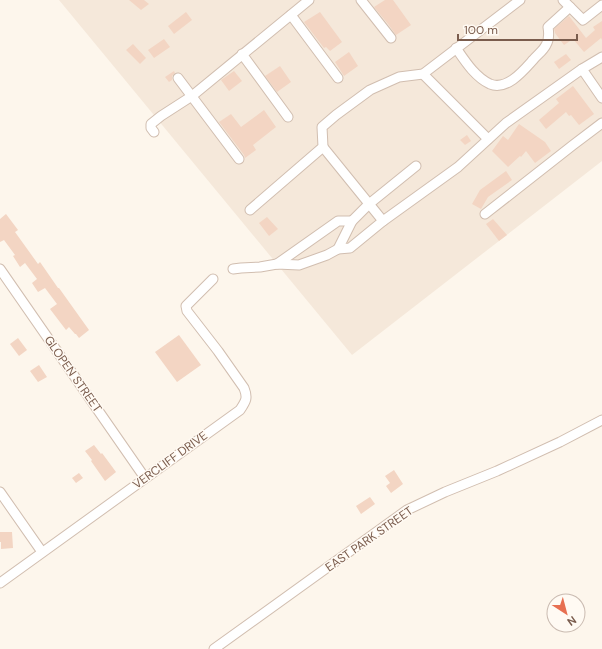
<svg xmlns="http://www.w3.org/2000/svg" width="602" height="649" viewBox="0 0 602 649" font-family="'DM Sans',sans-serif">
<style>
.residential{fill:#f5e8da}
.building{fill:#f3d5c3}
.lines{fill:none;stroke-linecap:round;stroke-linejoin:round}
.minor-casing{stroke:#d1beb0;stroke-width:11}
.minor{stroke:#fff;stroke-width:9}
.labels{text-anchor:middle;stroke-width:3;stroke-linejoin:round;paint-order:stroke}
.street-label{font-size:12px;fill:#7a5c4d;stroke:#fffaf3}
</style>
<rect width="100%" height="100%" fill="#fdf6ec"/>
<polygon class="residential" points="59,0 602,0 602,161 352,355"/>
<g class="building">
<polygon points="129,0 144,0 149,4 141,10"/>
<polygon points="385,0 393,0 411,25 396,35 388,24 374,7"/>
<polygon points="186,12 192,20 174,34 168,26"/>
<polygon points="320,12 342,42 330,51 326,47 324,48 304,22"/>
<polygon points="569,16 586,38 595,30 593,27 602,21 602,40 601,38 584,52 573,39 564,45 555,33 554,29"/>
<polygon points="164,39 170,47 154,58 148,50"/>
<polygon points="133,44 146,58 140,64 126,50"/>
<polygon points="349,52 358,66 344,76 335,62"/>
<polygon points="566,54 571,60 559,69 554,62"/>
<polygon points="280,66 291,82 277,92 265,76"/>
<polygon points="174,71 175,73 172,76 172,80 169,82 165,77"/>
<polygon points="234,71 242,81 229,91 221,80"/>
<polygon points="573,86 594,114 579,125 571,115 569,116 566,112 546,129 539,120 559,103 556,99"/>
<polygon points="264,110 276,127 253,145 256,150 245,158 244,155 219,122 231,114 241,127"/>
<polygon points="519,124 545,142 551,151 535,163 526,151 521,157 520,156 508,167 492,151 503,136 508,140"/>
<polygon points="467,135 471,141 465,145 460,140"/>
<polygon points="506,171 512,180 488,197 481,209 472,204 480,190"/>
<polygon points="6,214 18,230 15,232 38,264 40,262 58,288 59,288 89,330 79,338 76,334 75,334 69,327 66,330 50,309 57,304 45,288 38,292 32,283 37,279 25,263 20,267 13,256 15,255 4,240 0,242 0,219"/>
<polygon points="267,217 278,229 269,236 259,223"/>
<polygon points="493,219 507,235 499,241 486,224"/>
<polygon points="179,335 201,365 177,382 155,352"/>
<polygon points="18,338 27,350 19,356 10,344"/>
<polygon points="39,365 47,377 38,382 30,371"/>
<polygon points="94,445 101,454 102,453 116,472 105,481 91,461 92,460 85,451"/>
<polygon points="394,470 403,484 391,493 386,486 390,483 385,476"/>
<polygon points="79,473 83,478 76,483 72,478"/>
<polygon points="370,497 375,504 361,514 356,506"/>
<polygon points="0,532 12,532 13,548 1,549 1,542 0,542"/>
</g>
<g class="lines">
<g class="minor-casing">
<g id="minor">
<polyline points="361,0 391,38"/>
<polyline points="563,0 583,20 602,5"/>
<polyline points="291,15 338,78"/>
<path d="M456 48C465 61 475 77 490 84 507 91 524 70 533 60 537 55 543 51 546 45 549 40 549 33 548 27L570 7"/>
<polyline points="242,54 288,117"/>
<polyline points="582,69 602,98"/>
<polyline points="423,74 488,139"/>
<polyline points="178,78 239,159"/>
<polyline points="154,132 151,128 151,124 161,116 192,96 309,0"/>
<polyline points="323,147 383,221"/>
<polyline points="250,210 323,147 322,127 336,115 370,90 399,77 423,74 520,0"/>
<polyline points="485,214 573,145 602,123"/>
<polyline points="338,249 352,221 369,204 416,166"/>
<polyline points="277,264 338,221 352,221"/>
<polyline points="0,269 145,478"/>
<polyline points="233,269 241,268 260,267 277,264 299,265 327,255 338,249 350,248 383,221 458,167 506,123 582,69 602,57"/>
<polyline points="0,492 42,552"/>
<path d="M0 583 240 410C246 401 248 398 244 388L218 351 187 311 186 306 213 279"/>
<polyline points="214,649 407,510 445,492 497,471 560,442 602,420"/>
</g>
</g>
<use href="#minor" class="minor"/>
</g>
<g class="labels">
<g class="street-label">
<text transform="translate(73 374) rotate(55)" y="4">GLOPEN STREET</text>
<text transform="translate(170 460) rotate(-36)" y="4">VERCLIFF DRIVE</text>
<text transform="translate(369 539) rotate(-35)" y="4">EAST PARK STREET</text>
</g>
</g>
<g transform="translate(566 613) rotate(144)"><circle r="19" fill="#fffaf3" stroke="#cabbb1"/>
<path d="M0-3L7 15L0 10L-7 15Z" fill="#e76f51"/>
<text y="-6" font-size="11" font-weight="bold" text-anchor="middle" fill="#7a5c4d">N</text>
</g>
<path d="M458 34v6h119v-6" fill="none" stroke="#7a5c4d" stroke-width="2"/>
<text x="464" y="34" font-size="12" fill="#7a5c4d" stroke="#fffaf3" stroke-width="3" paint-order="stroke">100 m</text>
</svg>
